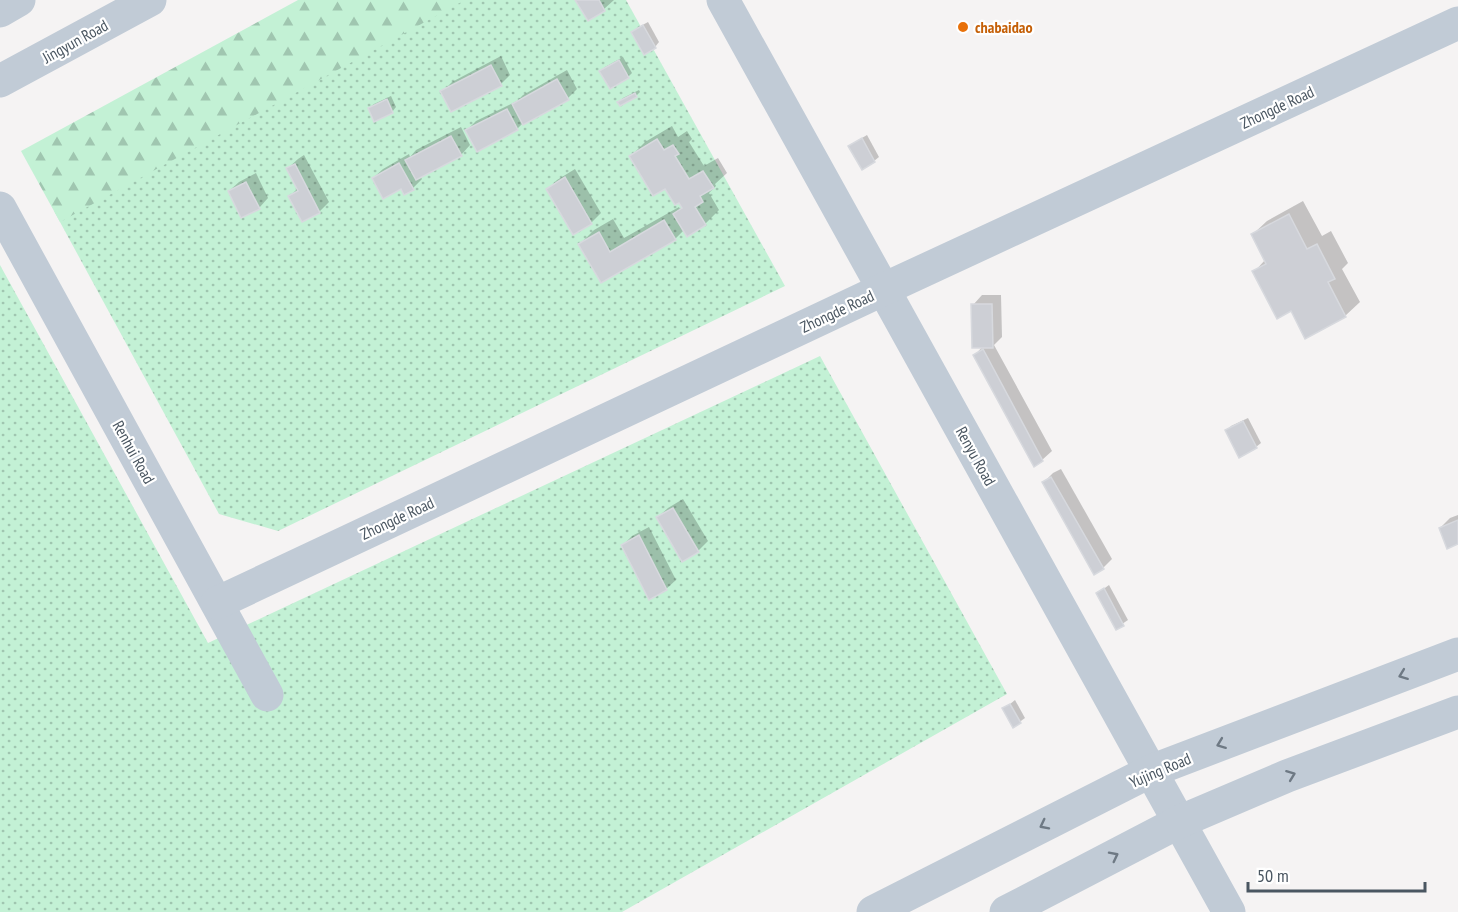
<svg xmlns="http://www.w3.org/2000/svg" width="1458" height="912" viewBox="0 0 1458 912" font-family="'PT Sans Narrow',sans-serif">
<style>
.grass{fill:url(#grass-dots)}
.forest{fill:url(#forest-firs)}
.shadow{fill:#0003}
.building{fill:#cdcfd5;stroke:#d7d9de;stroke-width:1.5}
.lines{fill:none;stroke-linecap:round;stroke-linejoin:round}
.secondary{stroke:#c1cbd6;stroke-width:33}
.oneway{stroke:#6e7984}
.food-dot{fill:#e8710a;stroke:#fff;stroke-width:2}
.labels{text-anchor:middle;stroke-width:4.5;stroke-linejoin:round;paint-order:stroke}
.food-label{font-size:16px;font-weight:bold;fill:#c56008;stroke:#fff;text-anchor:start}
.street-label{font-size:16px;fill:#4a5661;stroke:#fff}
</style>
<defs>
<pattern id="grass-dots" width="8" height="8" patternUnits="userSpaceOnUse" patternTransform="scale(1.5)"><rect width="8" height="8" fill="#c3f1d5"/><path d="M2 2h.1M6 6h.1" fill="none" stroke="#a0c6b0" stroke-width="1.8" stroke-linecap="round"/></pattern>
<pattern id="forest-firs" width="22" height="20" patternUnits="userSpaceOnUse" patternTransform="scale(1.5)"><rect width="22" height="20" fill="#c3f1d5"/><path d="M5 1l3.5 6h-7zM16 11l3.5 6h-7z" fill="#a0c6b0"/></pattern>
</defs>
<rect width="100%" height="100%" fill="#f5f3f3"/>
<g class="grass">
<polygon points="436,0 626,0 785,286 278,531 219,514 54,211"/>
<polygon points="0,265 208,643 820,356 1007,694 622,912 0,912"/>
</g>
<polygon class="forest" points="298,0 465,0 60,222 21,151"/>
<g class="shadow">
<polygon points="576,0 614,0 604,9 588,19"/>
<polygon points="648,22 659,42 655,47 633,32 637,28"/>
<polygon points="501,56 510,75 501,84 442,92 452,82"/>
<polygon points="623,57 632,73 628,77 601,71 605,67"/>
<polygon points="567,70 577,89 568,98 524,122 517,129 467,130 476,121 517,101 523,95"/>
<polygon points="639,90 640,92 636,96 619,102 623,98"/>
<polygon points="391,96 396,107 392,112 369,108 374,104"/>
<polygon points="672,126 678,137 687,131 692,139 689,142 704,166 718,158 727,173 715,184 716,186 709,193 719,210 705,224 684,230 675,239 602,281 580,244 594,230 613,219 624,238 679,207 680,209 682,206 665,186 631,156 645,142"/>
<polygon points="461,127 470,145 461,155 420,176 422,179 413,188 402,187 373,178 383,169 409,154 410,157 416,150"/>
<polygon points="867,135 879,157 874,161 850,146 855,142"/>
<polygon points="304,155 329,202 319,212 303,220 290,196 298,188 288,168 298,159"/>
<polygon points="575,169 601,213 591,223 573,233 548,189 557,180"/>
<polygon points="256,173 268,198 259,208 229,191 239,182"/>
<polygon points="1303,201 1322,236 1331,231 1348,263 1342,269 1360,302 1345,316 1306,337 1292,309 1254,272 1265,260 1252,235 1267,221"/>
<polygon points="982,295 1001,295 1002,337 994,345 1052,451 1042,460 975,355 983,346 973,305"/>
<polygon points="1248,418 1261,443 1256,447 1240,456 1227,431 1231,426"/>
<polygon points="1061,469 1112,559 1103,568 1044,482 1053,473"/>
<polygon points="683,499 708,541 698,551 658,517 668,508"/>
<polygon points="1458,515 1458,543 1440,528 1450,518"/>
<polygon points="649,527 676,580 666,589 623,545 632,536"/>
<polygon points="1109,585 1128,620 1116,628 1098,593"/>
<polygon points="1015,700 1025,718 1014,726 1004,709"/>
</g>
<g class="building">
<polygon points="575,0 599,0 605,11 588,21"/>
<polygon points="643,25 656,48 644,55 631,32"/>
<polygon points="619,60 629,78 610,89 599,71"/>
<polygon points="491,65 502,86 451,112 440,91"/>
<polygon points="557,79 569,100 523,125 512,104"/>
<polygon points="635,93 637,97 620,106 617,102"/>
<polygon points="387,99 393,113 374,122 368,108"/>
<polygon points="507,109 518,130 477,152 465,130"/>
<polygon points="451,136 462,156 416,180 405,160"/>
<polygon points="862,138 875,162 862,170 848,146"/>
<polygon points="657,139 664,150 673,145 679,154 675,156 689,179 703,171 714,188 700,196 703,202 695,207 706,225 687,237 673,214 682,208 679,203 675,205 665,189 653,196 629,156"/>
<polygon points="399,163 414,190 404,195 401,189 383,199 372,178"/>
<polygon points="295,164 320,213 302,222 288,196 298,191 286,168"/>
<polygon points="565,177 592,224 573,235 546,189"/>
<polygon points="246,182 260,209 241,218 228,191"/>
<polygon points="1289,214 1307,249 1317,244 1335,279 1328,282 1346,317 1305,339 1291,311 1277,319 1252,271 1266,264 1251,234"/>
<polygon points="664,220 676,240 601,283 578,244 599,232 610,252"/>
<polygon points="971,304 992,304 993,348 972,348"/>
<polygon points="983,349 1043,461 1034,467 973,355"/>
<polygon points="1243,421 1257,448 1239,458 1225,430"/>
<polygon points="1051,477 1104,569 1094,575 1042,482"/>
<polygon points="673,508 699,552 682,562 656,517"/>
<polygon points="1458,520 1458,544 1447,549 1439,528"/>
<polygon points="639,535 667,590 649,600 621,545"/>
<polygon points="1104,588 1124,626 1116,630 1096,593"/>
<polygon points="1010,704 1021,723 1013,728 1002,708"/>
</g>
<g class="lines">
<g class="secondary">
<polyline points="723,0 1229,912"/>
<polyline points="0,11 19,0"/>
<polyline points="0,81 150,0"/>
<polyline points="0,208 267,695"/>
<polyline points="217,603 884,289 1458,23"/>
<polyline points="873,912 1151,771 1458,654"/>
<polyline points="1006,912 1179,822 1287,776 1458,712"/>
</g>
</g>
<defs><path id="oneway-chevron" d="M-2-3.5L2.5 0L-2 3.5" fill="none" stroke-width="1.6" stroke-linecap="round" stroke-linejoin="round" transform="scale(1.5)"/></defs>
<g class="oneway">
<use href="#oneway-chevron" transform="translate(1403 675) rotate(159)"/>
<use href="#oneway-chevron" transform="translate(1221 744) rotate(159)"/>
<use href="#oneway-chevron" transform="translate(1291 775) rotate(-21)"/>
<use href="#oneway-chevron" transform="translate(1044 825) rotate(153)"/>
<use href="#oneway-chevron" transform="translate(1114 856) rotate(-27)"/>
</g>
<circle class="food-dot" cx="963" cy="27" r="6"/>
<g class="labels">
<g class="food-label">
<text x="975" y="33">chabaidao</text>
</g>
<g class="street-label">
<text transform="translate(75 41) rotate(-29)" y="6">Jingyun Road</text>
<text transform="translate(1277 107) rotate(-25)" y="6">Zhongde Road</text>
<text transform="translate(837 311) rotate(-25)" y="6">Zhongde Road</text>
<text transform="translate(134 452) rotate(61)" y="6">Renhui Road</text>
<text transform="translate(976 456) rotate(61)" y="6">Renyu Road</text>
<text transform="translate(397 518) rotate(-25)" y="6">Zhongde Road</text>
<text transform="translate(1160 770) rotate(-23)" y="6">Yujing Road</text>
</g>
</g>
<path d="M1248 882v9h177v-9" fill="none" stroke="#4a5661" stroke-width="3"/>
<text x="1257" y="882" font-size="18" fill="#4a5661" stroke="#ffffff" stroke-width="4.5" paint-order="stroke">50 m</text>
</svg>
